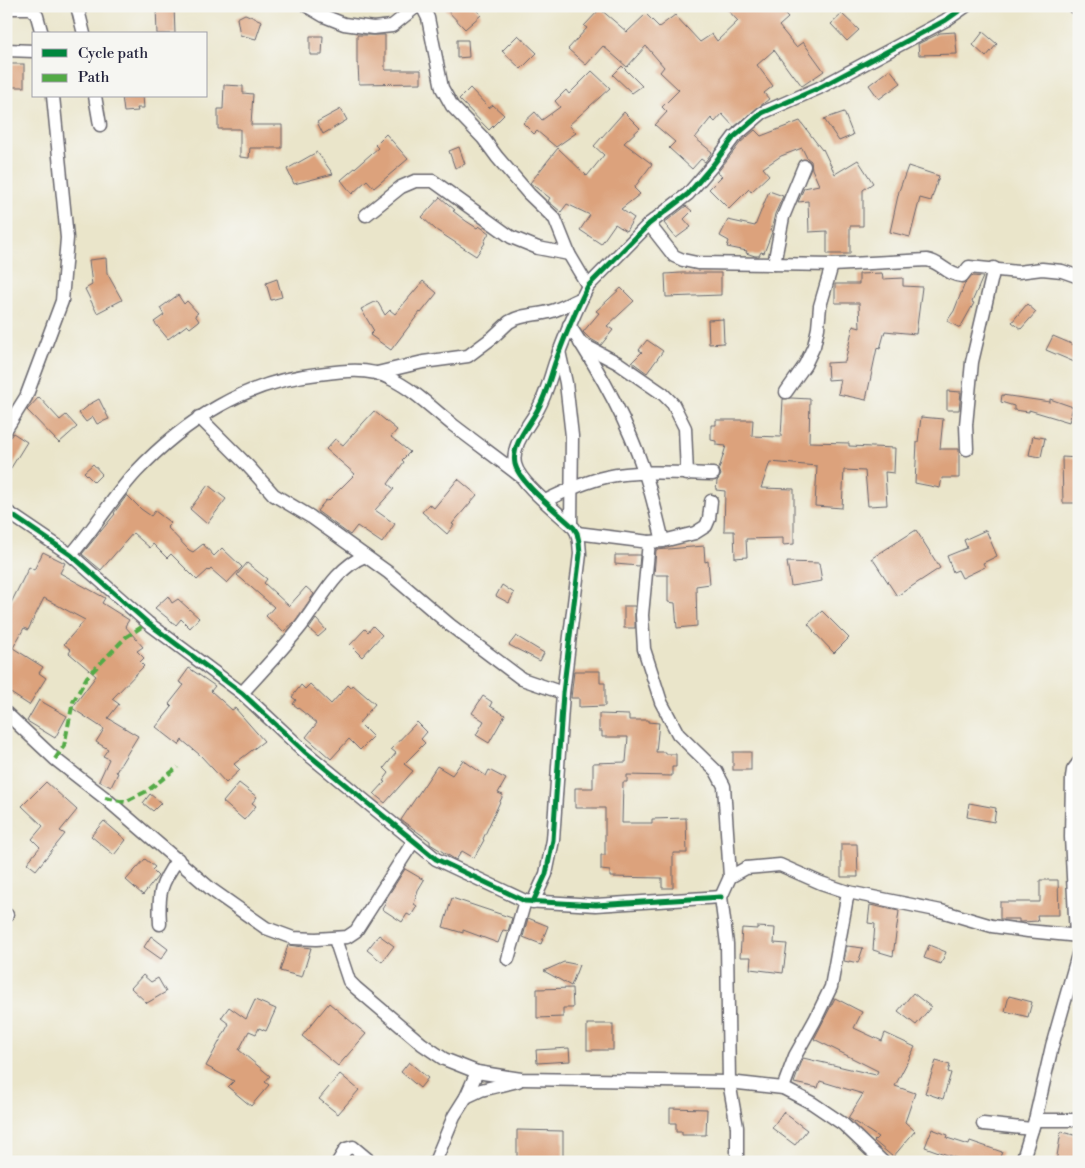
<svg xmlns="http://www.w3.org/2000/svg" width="1085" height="1168" viewBox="0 0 1085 1168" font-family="'Libre Bodoni',serif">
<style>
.building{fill:#dca27c}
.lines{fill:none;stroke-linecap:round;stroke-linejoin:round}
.street-casing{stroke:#68666d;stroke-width:15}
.street{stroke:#fff;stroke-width:12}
.quiet{stroke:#53aa46;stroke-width:4;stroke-dasharray:8 4;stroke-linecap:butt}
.cycleway-casing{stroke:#f6f6f2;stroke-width:8}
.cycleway{stroke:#00873e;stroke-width:5}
</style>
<rect width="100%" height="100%" fill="#f6f6f2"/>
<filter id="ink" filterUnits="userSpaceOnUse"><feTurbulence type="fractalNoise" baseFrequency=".02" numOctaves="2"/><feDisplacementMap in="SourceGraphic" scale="10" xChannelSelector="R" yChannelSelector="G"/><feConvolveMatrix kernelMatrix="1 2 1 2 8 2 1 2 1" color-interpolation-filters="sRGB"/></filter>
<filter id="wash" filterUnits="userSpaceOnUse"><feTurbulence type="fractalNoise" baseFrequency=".0096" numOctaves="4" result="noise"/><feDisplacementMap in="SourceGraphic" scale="20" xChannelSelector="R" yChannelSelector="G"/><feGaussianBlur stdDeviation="1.12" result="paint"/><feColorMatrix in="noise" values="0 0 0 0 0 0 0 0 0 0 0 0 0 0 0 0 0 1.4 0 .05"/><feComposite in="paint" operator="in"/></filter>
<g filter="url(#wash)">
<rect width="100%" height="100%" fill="#eae5ca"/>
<g id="blocks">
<g class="building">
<polygon points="156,6 174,6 175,34 157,34"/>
<polygon points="443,6 473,6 481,15 465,29"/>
<polygon points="724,6 777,6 788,18 779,26 796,47 803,42 824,71 802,86 793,74 792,75 774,50 757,65 773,86 764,93 769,99 734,127 722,114 715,122 711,118 695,138 712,152 705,162 701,159 692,169 669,148 675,142 655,125 667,112 662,107 679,90 660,72 664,67 646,46 627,67 603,46 586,65 568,49 587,28 584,26 600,9 627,32 646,14 659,27 675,15 700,42 712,34 717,41 738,21"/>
<polygon points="245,14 262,21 256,39 240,35 237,18"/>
<polygon points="842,14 859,30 847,41 831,24"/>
<polygon points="955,32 957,54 919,55 918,44 940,33"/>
<polygon points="983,32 997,44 986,57 973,45"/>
<polygon points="357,35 385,35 385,70 421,70 421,83 359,84 358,64 357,64"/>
<polygon points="518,35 537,53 521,69 502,51"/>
<polygon points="310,36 323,36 322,55 310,55"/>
<polygon points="457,40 468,40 469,57 457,58"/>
<rect x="9" y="64" width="15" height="23"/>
<polygon points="622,66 642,86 632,93 613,75"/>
<polygon points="890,69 901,83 879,99 869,85"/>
<polygon points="592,71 610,88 569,125 576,133 556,147 537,131 534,134 523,123 535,112 542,120 560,107 555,101 566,90 569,94"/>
<polygon points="224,85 243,86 243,93 253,94 251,125 282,125 282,148 250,148 249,158 240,157 240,129 218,129 218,109 223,109"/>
<polygon points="470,88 489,108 493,105 504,115 489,130 459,99"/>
<polygon points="122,96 143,96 144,108 137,108 138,111 124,112"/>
<polygon points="341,109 347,120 323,134 317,122"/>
<polygon points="624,112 640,128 624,143 652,164 634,188 640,194 621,209 634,218 626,231 615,224 601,244 580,230 590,215 567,204 561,212 548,201 550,198 530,183 558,148 587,176 604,155 594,146"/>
<polygon points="844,112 853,135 839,141 824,119"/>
<polygon points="800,121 822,150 823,149 835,174 858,160 873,183 863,190 863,226 850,226 850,254 827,254 827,231 809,232 808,201 798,202 804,188 819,185 812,169 811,161 807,158 802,148 781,156 763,168 769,175 751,192 749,189 729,209 709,189 722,176 717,173 740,143 755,130 761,136"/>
<polygon points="386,134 408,159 374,188 367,180 352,194 341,180 378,148 375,145"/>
<polygon points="459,147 465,164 455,168 449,151"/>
<polygon points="317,152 333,174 294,184 287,169"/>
<polygon points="908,166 939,176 931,201 920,198 910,237 890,232 899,191"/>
<polygon points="769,191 783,196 775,214 771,231 772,232 764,253 761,252 759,256 755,256 746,253 747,251 727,247 729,241 720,236 728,220 755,226"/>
<polygon points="440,197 455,210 453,211 466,221 477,228 479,226 489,233 484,242 485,243 476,256 436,230 422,217"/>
<polygon points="686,206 692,211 684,219 691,227 676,238 664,223"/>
<polygon points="106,258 107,273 122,300 97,313 85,289 92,285 89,260"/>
<polygon points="681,273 721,273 721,295 666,297 665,274"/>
<polygon points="882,273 883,279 903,278 903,286 922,287 916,334 885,331 880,349 877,348 866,400 838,394 841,379 828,380 827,363 845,362 853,326 860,328 859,303 835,303 835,284 859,284 859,274"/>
<polygon points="973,276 983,277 972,302 974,303 960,328 947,321 954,311 965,283"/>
<polygon points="277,279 282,297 271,300 266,283"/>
<polygon points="423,281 437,293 421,313 420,312 391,350 370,335 374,331 361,309 377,301 385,315 390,310 395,314"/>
<polygon points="621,288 634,301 607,326 613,330 601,345 589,338 583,332 599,313 596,311"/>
<polygon points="178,295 184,304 187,301 198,313 195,315 199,321 190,328 187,325 168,339 154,322 164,315 160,308"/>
<polygon points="1027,304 1036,312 1021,329 1012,322"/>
<polygon points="723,319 724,343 709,344 708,320"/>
<polygon points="1053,336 1079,347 1079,364 1046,350"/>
<polygon points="647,340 663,351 647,373 632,362 642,352 639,350"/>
<polygon points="947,391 961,392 959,410 947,410"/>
<polygon points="1002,395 1050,402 1050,399 1073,407 1069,422 1029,410 1029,412 1014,410 1014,406 1001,402"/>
<polygon points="39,397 60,420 66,415 77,427 59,443 27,410"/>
<polygon points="791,398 810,399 809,442 849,443 849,446 895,448 894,473 885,472 887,505 868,506 865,471 844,470 842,508 815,506 817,466 770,462 761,488 794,489 794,544 783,545 783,538 746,539 747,557 735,558 734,531 724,531 725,491 716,490 717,481 721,475 719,469 726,446 716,445 716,441 711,440 711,425 716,425 716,420 753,420 752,436 781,437 783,399"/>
<polygon points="99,399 109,419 97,424 93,417 86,422 79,413 88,406 88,405"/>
<polygon points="374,411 397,430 391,437 410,452 402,460 404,462 388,484 394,489 375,510 395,524 382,543 357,526 350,535 317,511 326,500 328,501 355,474 326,449 335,439 343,445"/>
<polygon points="921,417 943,419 940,449 959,449 959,478 942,478 940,488 915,483 917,442 918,442"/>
<polygon points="13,433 27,442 6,476 6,443"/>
<polygon points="1033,436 1045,438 1041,457 1029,455"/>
<polygon points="1062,457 1079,458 1079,503 1063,503"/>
<polygon points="93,464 102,474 94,482 84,472"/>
<polygon points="458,479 477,495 452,524 454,525 447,534 422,512 429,504 434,508"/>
<polygon points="208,485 226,499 207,524 190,509"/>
<polygon points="127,495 141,509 151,516 155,511 171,523 167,527 189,550 193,552 203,544 214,556 222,548 242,567 227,583 211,569 209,571 208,570 197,580 171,554 167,558 153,544 150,548 133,533 101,570 82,554 115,514 114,513"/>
<polygon points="916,530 940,568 897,596 872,558"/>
<polygon points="986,530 997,556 983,563 985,567 962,578 958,570 953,572 947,556 967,548 964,540"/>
<polygon points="704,546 705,562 708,561 710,584 696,586 697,626 677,628 675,603 668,602 668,575 654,575 656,550"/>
<polygon points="43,552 65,563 60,573 105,598 102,603 129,620 125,626 143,647 137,651 144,658 140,662 144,666 112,699 119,704 108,718 138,736 116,772 118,773 111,787 99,781 109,759 103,756 108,749 96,742 104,729 72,708 96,676 69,653 71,650 64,644 85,620 44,598 28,630 24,628 13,648 43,667 39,673 46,678 29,705 6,690 6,603 10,605 29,567 34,570"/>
<polygon points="615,555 640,555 639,566 615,564"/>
<polygon points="787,562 819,563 822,581 791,586"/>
<polygon points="247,563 267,579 264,583 289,606 306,587 314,594 295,621 283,632 266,616 274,607 237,575"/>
<polygon points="502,585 514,593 509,603 496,596"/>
<polygon points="168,596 172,603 178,599 199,618 190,628 181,619 176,625 155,608"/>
<rect x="624" y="606" width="11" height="22"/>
<polygon points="822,611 849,638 834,653 813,631 814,631 808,624"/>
<polygon points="316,619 326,630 318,637 309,629"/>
<polygon points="373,626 382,635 362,657 350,645 365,629 368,632"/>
<polygon points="516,636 544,653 540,661 509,645"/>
<polygon points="189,668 215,686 211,691 232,710 235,708 264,741 234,764 240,770 226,783 200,755 182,740 179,745 156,727 172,707 169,704 184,685 179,682"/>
<polygon points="574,671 600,671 600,683 605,683 605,706 579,707 579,698 571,698"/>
<polygon points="310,684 331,704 348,685 351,688 353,685 375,704 359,723 373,737 360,750 349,739 331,759 306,737 317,723 293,704 296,700 292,697 301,685 305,689"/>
<polygon points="483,696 492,702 490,706 505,715 489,743 476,735 484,721 472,713"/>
<polygon points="39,700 67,716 55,738 27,721"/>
<polygon points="599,714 629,715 629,720 648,720 648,722 659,723 656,752 665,752 665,754 676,754 676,767 672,767 672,776 627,775 627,782 623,782 622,823 652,823 652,819 686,818 687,853 673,853 673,888 662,888 662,878 610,877 610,871 601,870 601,855 605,855 605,808 575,808 575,788 593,788 593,763 626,762 628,737 602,737 602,731 599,731"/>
<polygon points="417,722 427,732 421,739 425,743 404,764 413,771 385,803 374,794 385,782 383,781 389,773 384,768 396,753 391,749"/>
<rect x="733" y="752" width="18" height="18"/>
<polygon points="463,760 486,776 489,770 506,779 498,793 503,795 483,839 484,840 474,858 462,851 456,860 430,844 430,841 401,820 437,766 452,775"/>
<polygon points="46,782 77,810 60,831 65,834 36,870 27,863 40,847 32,839 43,826 22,806"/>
<polygon points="239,783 257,797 252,803 256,806 244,820 223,802"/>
<polygon points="150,794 161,803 153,811 143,803"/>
<polygon points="969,803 996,808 994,822 967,817"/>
<polygon points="104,821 126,840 114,855 91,836"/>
<polygon points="841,844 857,844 858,877 841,877"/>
<polygon points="145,859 155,867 152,870 158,876 143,895 126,880"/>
<polygon points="405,869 424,880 418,890 414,904 417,906 411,916 407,914 402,922 382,909 386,903 384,902"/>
<polygon points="1040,880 1058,880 1059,915 1037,915 1038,921 1022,922 1019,922 1019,919 1000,919 1000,902 1040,902"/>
<polygon points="452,898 512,918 508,931 503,930 498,943 463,930 463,933 443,927"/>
<polygon points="870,905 899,911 893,956 873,950 875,924 868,923"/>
<polygon points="528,918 548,926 541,944 523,937"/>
<polygon points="757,927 775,928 774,943 787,944 783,973 750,969 751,957 740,957 742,928 757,929"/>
<polygon points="379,935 394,946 382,962 367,950"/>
<polygon points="151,936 168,949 161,959 144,947"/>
<polygon points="288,945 311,948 302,977 280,971"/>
<polygon points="929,945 946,952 941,964 924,958"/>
<polygon points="847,946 863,948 858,963 849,961 849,962 844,961"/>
<polygon points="564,962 579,965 571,986 544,971"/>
<polygon points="143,975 151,982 158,978 166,992 147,1003 131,988"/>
<polygon points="572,988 573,1008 563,1008 563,1017 537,1018 537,989"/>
<polygon points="913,993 931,1007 916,1025 898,1011"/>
<polygon points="1009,996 1032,1002 1028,1017 1005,1011"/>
<polygon points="835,998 862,1012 854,1028 882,1041 885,1033 915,1047 895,1086 915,1093 905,1122 915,1131 893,1157 874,1141 878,1137 848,1118 863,1094 820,1081 818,1088 794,1083 803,1058 876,1075 878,1071 814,1039"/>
<polygon points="255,1000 276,1009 266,1031 259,1028 256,1034 249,1031 239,1050 270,1076 265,1082 269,1085 251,1106 228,1087 234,1081 206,1066 229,1024 221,1018 229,1007 246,1019"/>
<polygon points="329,1003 366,1034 338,1066 302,1036"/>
<rect x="587" y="1024" width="26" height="26"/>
<polygon points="569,1048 570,1061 537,1063 536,1050"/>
<polygon points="936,1061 950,1065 948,1072 951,1073 943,1099 925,1093"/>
<polygon points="409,1062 428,1078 420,1088 401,1072"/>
<polygon points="340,1074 359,1090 338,1114 319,1099"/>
<polygon points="670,1108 707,1109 706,1135 682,1135 682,1132 676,1132 676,1123 670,1123"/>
<polygon points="783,1112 807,1130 795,1145 772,1128"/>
<polygon points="932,1129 948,1135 947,1138 969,1145 970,1141 1002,1152 998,1162 967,1162 925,1147"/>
<polygon points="517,1130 563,1131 563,1162 517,1162"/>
<polygon points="1061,1132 1079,1136 1079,1162 1056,1162"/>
</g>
</g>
</g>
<g filter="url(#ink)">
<use href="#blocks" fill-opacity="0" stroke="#68666d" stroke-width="1"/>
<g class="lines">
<g class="street-casing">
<g id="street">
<polyline points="77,6 84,34"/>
<polyline points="307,6 324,16 344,24 373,28 392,26 417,6"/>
<polyline points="419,6 423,8 428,18 442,88 452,106 483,138 497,157 529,194 555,219 569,254 588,286"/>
<polyline points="1074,6 1079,9"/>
<polyline points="6,8 32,8 37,16 42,34"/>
<polyline points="6,50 34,51"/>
<polyline points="95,96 100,125"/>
<polyline points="366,215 401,187 415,181 433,181 511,237 538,248 569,254"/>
<path d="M649 224 674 256 683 260 697 263 832 265 927 260C941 262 947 275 962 276L969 267 1018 272 1042 269 1062 271 1079 277"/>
<polyline points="774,264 783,217 804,166"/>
<path d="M569 325C599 370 627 420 644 471 652 493 657 518 663 541"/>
<polyline points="580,343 618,363 663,394 673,404 685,428 687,474"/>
<polyline points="559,351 566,383 572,436 571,525"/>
<path d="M377 373 423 362 468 356 492 338 509 322C525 313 536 316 552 311 562 308 572 302 582 298"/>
<polyline points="786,392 805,365 814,346 818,328 820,306 832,265"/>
<polyline points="199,417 248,466 274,495 311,517 389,573 450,625 522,679 563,693"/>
<polyline points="6,429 26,397 62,301 67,238 53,96"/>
<polyline points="967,449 966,425 972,362 994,268"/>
<path d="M545 501C565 491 584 482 606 477 638 470 679 473 713 474"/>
<polyline points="6,511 71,555 148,623 242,693 304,751 436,859 525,901 596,905 721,897"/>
<polyline points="577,533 649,542 663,541 695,533 706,526 709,519 711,501"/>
<polyline points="649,542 642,615 644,649 661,702 678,734 716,771 724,786 730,877"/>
<path d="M71 555C94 529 112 498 136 472 185 420 247 381 318 374 341 371 368 367 389 378 413 389 433 409 453 425 475 442 497 458 519 475"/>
<path d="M242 693C262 671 282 650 301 626 320 602 335 568 365 556"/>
<polyline points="6,713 55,759 105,798 212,890 266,928 293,938 316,939 347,937 356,931 413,842"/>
<path d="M533 902 546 874 553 840 563 693 580 554 579 542 577 533 574 528C560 514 519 483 515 464 511 444 529 426 538 409 546 395 550 378 555 363 565 336 575 311 588 286L649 224 688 194 713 165 734 137 762 113 819 88 946 20 966 6"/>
<polyline points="6,915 7,915"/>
<path d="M160 924C158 893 160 884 178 859"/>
<polyline points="1076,936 1071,837 1072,777 1073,770 1079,762"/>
<polyline points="335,939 349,981 356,988 422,1044 444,1059 477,1072 521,1079 729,1082 783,1088 812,1103 843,1124 883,1162"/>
<polyline points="508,959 525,901"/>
<polyline points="783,1088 795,1056 815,1020 831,987 848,892"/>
<polyline points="466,1097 481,1090 518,1081"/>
<polyline points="1035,1120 1079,1120"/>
<polyline points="983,1124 1032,1129"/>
<polyline points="338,1162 346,1149 353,1147 371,1162"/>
<polyline points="435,1162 454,1116 466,1097 477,1072"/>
<polyline points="737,1162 737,1127 729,1082 727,944 721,897 730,877 746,868 780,865 821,883 848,892 941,911 992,926 1028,931 1079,936"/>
<polyline points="1022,1162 1035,1120 1052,1046 1079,951"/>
</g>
</g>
<use href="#street" class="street"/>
<g class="quiet">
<polyline points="55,759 64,746 73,702 87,677 126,637 148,623"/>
<polyline points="105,798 125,802 147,791 178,767"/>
</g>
<g class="cycleway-casing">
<g id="cycleway">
<polyline points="6,511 71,555 148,623 242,693 304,751 436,859 525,901 596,905 721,897"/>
<path d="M533 902 546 874 553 840 563 693 580 554 579 542 577 533 574 528C560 514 519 483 515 464 511 444 529 426 538 409 546 395 550 378 555 363 565 336 575 311 588 286L649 224 688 194 713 165 734 137 762 113 819 88 946 20 966 6"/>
</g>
</g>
<use href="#cycleway" class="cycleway"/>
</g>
</g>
<rect width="1085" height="1168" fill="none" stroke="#f6f6f2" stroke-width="25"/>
<rect x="32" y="32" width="175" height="65" fill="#f6f6f2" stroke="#a1a1a9"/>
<rect x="42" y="49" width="25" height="8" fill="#00873e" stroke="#a1a1a9"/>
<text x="78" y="58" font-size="15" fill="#22223b">Cycle path</text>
<rect x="42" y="74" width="25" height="8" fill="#53aa46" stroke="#a1a1a9"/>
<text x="78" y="82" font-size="15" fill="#22223b">Path</text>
</svg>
